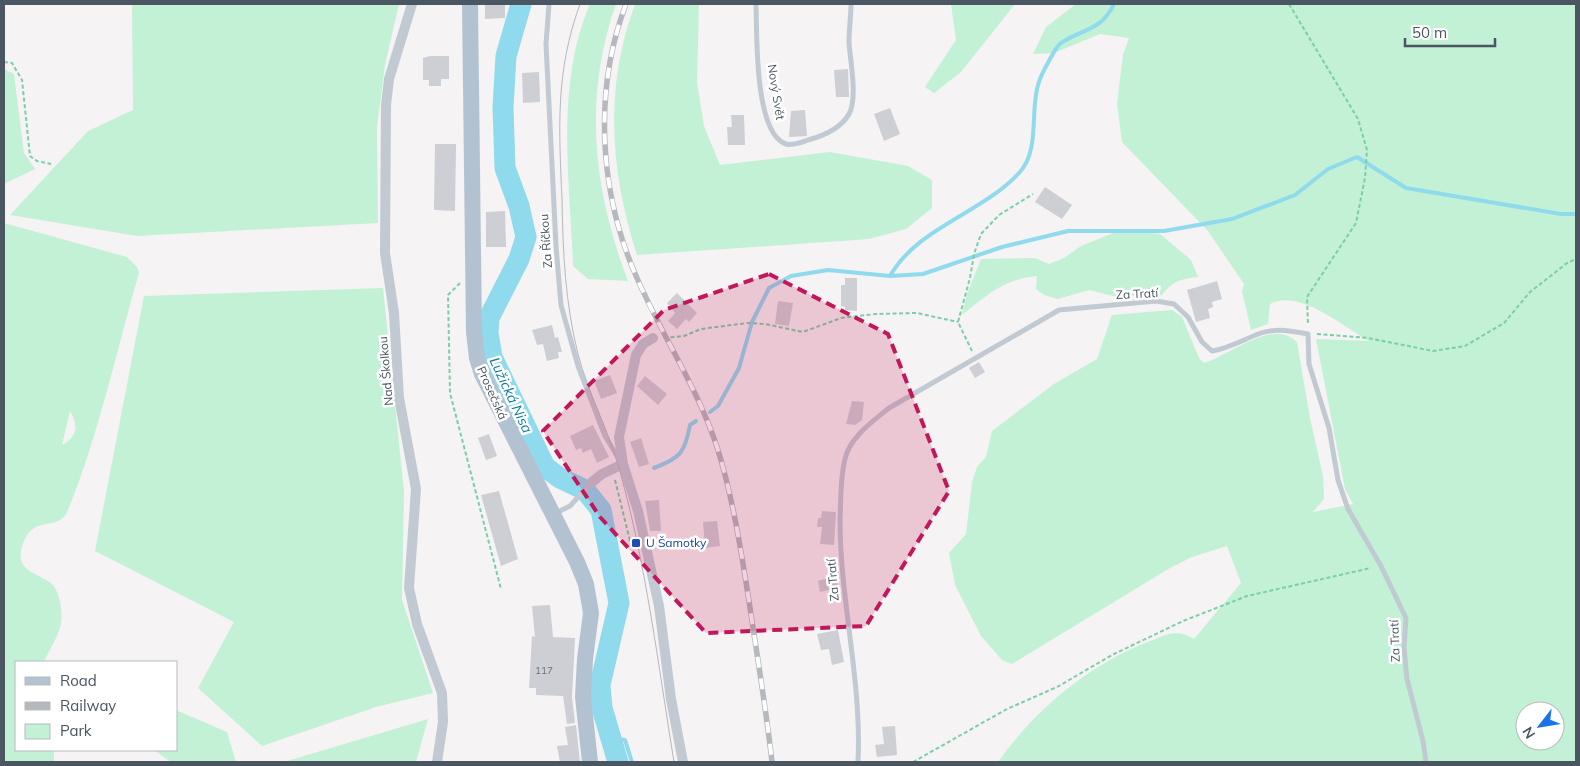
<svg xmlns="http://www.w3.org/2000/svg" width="1580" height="766" viewBox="0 0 1580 766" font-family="Mulish,sans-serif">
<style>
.green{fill:#c3f1d5;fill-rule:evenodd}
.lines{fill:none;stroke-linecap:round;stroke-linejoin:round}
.stream{stroke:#90daee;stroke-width:4}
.river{stroke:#90daee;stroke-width:21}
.building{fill:#cdcfd5}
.path{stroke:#7ad0a6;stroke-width:2;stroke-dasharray:4 2.5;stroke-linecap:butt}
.service{stroke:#c1cad2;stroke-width:5}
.minor{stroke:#c1cad2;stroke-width:10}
.primary{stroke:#b3c2d1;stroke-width:16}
.tram{stroke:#b5b8bd;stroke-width:1}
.rail-casing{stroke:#b5b8bd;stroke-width:5.5}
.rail{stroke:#fff;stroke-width:4;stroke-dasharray:11;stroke-linecap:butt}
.marked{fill:#c2185b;fill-opacity:0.2;stroke:#c2185b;stroke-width:4;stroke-dasharray:10 6;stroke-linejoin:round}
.transit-dot{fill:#1a4fb4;stroke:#fff;stroke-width:2}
.labels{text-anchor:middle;stroke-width:5;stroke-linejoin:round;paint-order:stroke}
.number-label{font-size:10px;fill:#6b747e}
.street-label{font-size:12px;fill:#4a5661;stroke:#fff}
.transit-label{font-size:12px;fill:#164399;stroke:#fff;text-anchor:start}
.water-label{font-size:14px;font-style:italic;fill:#0c7c9b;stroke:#fff}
</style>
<rect width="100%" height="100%" fill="#f5f3f3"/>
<g class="green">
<polygon points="132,4 399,4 385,65 377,128 378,223 137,236 10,215 88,131 133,110"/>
<path d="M590 4H616C583 98 593 189 628 281L588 279 573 266C570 180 555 85 590 4Z"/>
<path d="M635 4H699L697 83 704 126 720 165 830 152 908 166 932 180V208L906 229 869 239 637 255C610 171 604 88 635 4Z"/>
<polygon points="951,4 1015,4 961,72 934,93 925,87 956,40"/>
<path d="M1076 4H1576V762H998C1035 710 1088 665 1148 642 1166 635 1176 628 1194 639L1241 583 1227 546 1192 557 1170 568 1012 664 1002 660 981 636 955 585 949 553 966 534 972 482 977 467 986 457 992 431 1054 384 1097 359 1112 315 1172 310 1182 317 1199 358 1204 363C1231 355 1272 318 1297 342L1310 418 1323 476 1324 499 1313 512 1353 504 1345 489 1316 339 1369 341C1344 327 1298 288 1270 304L1268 324 1251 330 1242 291 1244 284 1208 231 1122 142 1117 104 1123 55 1129 38 1100 34 1054 53 1033 54 1046 27ZM1525 711H1555V741H1525Z"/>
<polygon points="4,69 14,74 24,153 35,169 4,184"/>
<path d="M4 223 127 257 137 267 139 273C116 352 99 434 68 510 58 535 30 510 21 551 17 572 40 574 52 584 60 592 63 613 61 624 58 637 49 650 44 662H16V750H54V762H4ZM70 411C79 426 77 437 62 445Z"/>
<path d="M1121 230 1160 234 1191 260 1198 277C1183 278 1171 282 1162 295L1117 297 1089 290 1058 299 1044 295 1036 289 1037 276C1004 279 987 295 962 315L967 294 981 259 1035 258 1049 264 1064 258 1081 246Z"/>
<polygon points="383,288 404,492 402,600 433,693 376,707 262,746 198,688 234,622 95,551 144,296"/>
<polygon points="176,710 227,732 236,762 171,762 154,750 176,750"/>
<polygon points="428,719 416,762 284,762"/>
</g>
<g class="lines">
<g class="stream">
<polyline points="890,276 923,274 1002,247 1068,231 1164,231 1232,219 1295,195 1328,169 1357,157 1406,188 1561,214 1576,214"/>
<path d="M710 412 718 406 739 368 752 322 769 288 791 276 828 270 890 276C918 227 981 214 1019 173 1041 150 1029 110 1039 82 1041 75 1056 46 1061 43 1084 28 1101 31 1114 4"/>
<path d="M654 468C681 458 685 452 690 425L696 421"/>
<polyline points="611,738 625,740 632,762"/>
</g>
<polyline class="river" points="521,4 506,56 503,107 505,168 519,206 526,237 519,259 489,318 488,333 492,357 545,467 560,478 585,490 601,510 619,603 600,685 602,708 618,762"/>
</g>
<g class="building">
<polygon points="485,4 505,4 505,18 485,19"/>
<polygon points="430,56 449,56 449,79 441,79 441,86 429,86 429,80 423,80 423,58"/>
<polygon points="848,69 849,97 836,97 834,70"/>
<polygon points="539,72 540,102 523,103 522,73"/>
<polygon points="890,108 900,134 884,141 874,114"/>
<polygon points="805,110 807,136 789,137 791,111"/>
<polygon points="731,115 744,115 745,145 728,145 727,127 732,127"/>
<polygon points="435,144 456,144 455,211 434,210"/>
<polygon points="1045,187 1072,205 1062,219 1035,202"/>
<polygon points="505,211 506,247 486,247 486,212"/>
<polygon points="845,278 857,278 857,311 845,310 845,307 841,306 841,285 845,285"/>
<polygon points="1217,281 1222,299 1212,302 1213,307 1208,309 1210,318 1196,322 1187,290"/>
<polygon points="677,293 697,313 689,322 686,319 677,329 668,321 675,313 667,303"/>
<polygon points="778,301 793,303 789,326 775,324"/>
<polygon points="552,325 555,338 558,337 562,352 558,352 559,358 547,361 543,344 537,345 532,330"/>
<polygon points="979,362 985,372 975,378 969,368"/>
<polygon points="610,375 617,393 601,399 594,381"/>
<polygon points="645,376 667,394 658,405 637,386"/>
<polygon points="852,401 864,402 862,420 855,425 846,424"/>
<polygon points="593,425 609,457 597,463 591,449 583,453 581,448 576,450 570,436"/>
<polygon points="489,434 497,456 486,460 478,438"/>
<polygon points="641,438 649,464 639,467 630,442"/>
<polygon points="499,491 518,559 501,566 481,495"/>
<polygon points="659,500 661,531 650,531 645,501"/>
<polygon points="822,511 836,512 834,545 820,544 822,527 817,527 818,518 821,518"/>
<polygon points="717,521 720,546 705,548 703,522"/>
<polygon points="836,576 838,588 820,592 818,581"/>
<polygon points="550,605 553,637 575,638 572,697 575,723 567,724 563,696 536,695 536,688 529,688 532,636 535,637 532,606"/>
<polygon points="838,630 844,662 832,665 829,649 821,650 817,634"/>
<polygon points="576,725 580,762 560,762 557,746 568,745 565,727"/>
<polygon points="895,726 897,755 877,757 875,745 884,744 882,727"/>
</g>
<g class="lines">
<g class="path">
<polyline points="1289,4 1358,119 1367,150 1365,178 1356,223 1307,297 1308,325"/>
<polyline points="4,62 12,63 22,80 30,156 37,161 51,164"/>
<polyline points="460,283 448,295 450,393 501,589"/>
<polyline points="1317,334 1368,338 1433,351 1465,346 1504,323 1530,292 1567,263 1576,259"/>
<polyline points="664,338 684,336 701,329 747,323 765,324 803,332 841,318 876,314 917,313 958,322"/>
<polyline points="972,351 958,322 970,278 974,254 981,234 999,215 1033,194"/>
<polyline points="615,480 630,541 633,547"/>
<polyline points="913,762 1007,709 1057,687 1114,654 1183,621 1247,596 1371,568"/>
</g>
<g class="service">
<polyline points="549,4 546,44 556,246 561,305 578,366 605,436 619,459"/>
<path d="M756 4C757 32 754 134 786 144 792 146 802 142 808 140 823 136 841 128 849 114 858 98 850 60 849 42 849 29 851 16 851 4"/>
<polyline points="554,514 570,506 592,482"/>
<path d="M858 762C862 681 840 601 840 520 841 500 840 479 845 459 850 437 872 422 889 408L1059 310 1156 301 1174 304 1188 317 1202 342 1212 351C1230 348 1244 339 1261 333 1276 328 1293 331 1308 334L1309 364 1329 428 1338 480 1348 509 1381 566 1406 618 1404 648 1407 679 1423 741 1426 762"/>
</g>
<g class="minor">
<polyline points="412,4 389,79 386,105 385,253 394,313 399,398 416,489 409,588 417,624 442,693 443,722 437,762"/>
<polyline points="653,338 643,344 636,355 619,437 623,464 638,511 659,606 671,699 683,762"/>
<polyline points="592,482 602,474 623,464"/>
</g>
<polyline class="primary" points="470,4 474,332 477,358 482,374 577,562 586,584 591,613 585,659 583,697 590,762"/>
<path class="tram" d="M580 4C555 73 559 128 562 200 563 253 565 302 578 354 588 393 608 429 619 468 646 563 658 664 674 762"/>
<g class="rail-casing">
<path id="rail" d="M626 4C593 91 599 193 637 278 662 336 699 390 718 450 733 499 741 550 749 601 757 655 766 708 772 762"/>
</g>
<use href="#rail" class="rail"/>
</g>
<path class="marked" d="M769 274 888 334 949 491 866 626 706 633 600 517 543 431 664 310Z"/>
<rect class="transit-dot" x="631" y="538" width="10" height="10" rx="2.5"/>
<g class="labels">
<g class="number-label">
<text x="544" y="674">117</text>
</g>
<g class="street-label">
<text transform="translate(776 92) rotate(81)" y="4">Nový Svět</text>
<text transform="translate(546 241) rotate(-94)" y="4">Za Říčkou</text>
<text transform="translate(1137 294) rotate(-3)" y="4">Za Tratí</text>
<text transform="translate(386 371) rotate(-95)" y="4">Nad Školkou</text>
<text transform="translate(492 393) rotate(66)" y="4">Prosečská</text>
<text transform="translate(833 580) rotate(-95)" y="4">Za Tratí</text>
<text transform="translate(1395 641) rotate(-92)" y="4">Za Tratí</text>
</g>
<g class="transit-label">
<text x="646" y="547">U Šamotky</text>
</g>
<g class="water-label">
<text transform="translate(511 395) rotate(65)" y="5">Lužická Nisa</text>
</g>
</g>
<rect width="1580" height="766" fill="none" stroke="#4a5661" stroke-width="10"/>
<rect x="15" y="661" width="162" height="90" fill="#ffffff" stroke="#b7bbc0"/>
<rect x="25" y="677" width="25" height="8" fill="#b3c2d1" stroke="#b7bbc0"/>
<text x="60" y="686" font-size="15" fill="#4a5661">Road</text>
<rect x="25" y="702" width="25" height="8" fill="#b5b8bd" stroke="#b7bbc0"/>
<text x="60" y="711" font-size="15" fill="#4a5661">Railway</text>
<rect x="25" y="724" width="25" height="15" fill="#c3f1d5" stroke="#b7bbc0"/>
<text x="60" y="736" font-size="15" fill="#4a5661">Park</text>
<g transform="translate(1540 726) rotate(239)"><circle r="24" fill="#ffffff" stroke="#b7bbc0"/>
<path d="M0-4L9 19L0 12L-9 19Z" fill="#1a73e8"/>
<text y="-8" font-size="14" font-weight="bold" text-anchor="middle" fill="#4a5661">N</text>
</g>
<path d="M1405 38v8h90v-8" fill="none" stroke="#4a5661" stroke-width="2.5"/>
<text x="1412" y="38" font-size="15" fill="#4a5661" stroke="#ffffff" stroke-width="4" paint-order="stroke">50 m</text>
</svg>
